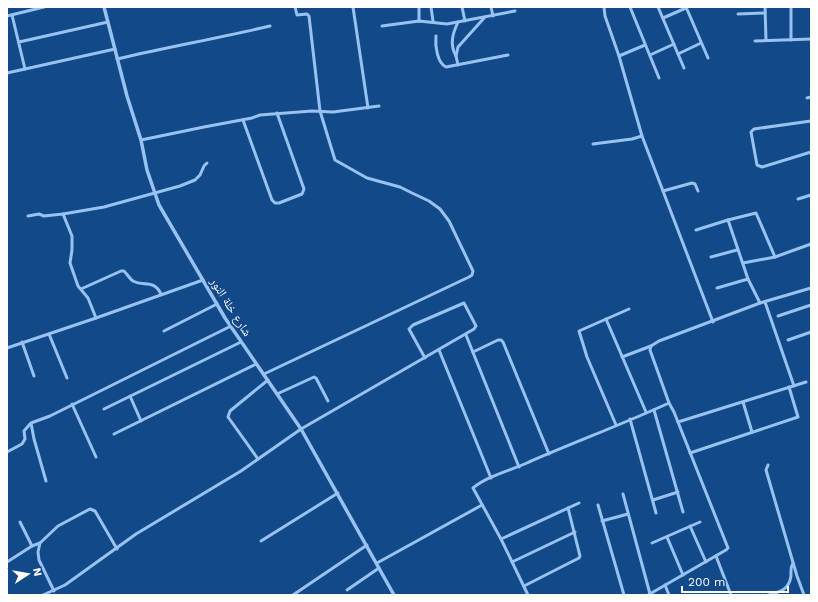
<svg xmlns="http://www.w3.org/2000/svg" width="818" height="602" viewBox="0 0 818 602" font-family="'Work Sans','Noto Naskh Arabic',sans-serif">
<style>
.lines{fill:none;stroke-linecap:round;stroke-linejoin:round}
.minor{stroke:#98c2f1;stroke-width:3}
.tertiary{stroke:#98c2f1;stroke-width:3.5}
.labels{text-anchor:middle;stroke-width:4;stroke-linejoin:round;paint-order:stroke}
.street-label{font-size:12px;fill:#fff;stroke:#124989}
</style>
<rect width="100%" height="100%" fill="#124989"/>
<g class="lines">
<g class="minor">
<polyline points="353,7 368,108"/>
<polyline points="419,7 419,21"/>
<polyline points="431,7 433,21"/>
<polyline points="462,7 465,21"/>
<polyline points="491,7 493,16"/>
<polyline points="604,7 605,16 619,56 642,136 713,322"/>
<polyline points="630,7 659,78"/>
<polyline points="658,7 684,68"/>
<polyline points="686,7 708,58"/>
<polyline points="765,7 766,40"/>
<polyline points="791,7 791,40"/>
<polyline points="738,14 765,13"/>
<polyline points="12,15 25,69"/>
<polyline points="7,16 44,7"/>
<polyline points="663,18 686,8"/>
<polyline points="382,26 419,21 447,24 515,11"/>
<path d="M436 36C435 45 437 63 446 67L508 55"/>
<polyline points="755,41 811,39"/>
<polyline points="19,42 108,22"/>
<polyline points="678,54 701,43"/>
<polyline points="650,55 674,44"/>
<path d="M456 56C449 44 453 33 458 22"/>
<polyline points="619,56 645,45"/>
<path d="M117 59C168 47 219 38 270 26"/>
<polyline points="458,65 456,56 458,47 485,17"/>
<polyline points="7,73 115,49"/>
<polyline points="807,98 811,97"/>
<polyline points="243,120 272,200 275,203 279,203 302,194 304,189 277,113"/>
<polyline points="811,121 754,129 751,132 757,165 762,167 811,152"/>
<polyline points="141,140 204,127 252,118 260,115 312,111 333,112 379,106"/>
<polyline points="593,144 632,139 642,136"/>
<polyline points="663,191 692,183 695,184 698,191"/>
<polyline points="798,199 811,195"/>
<polyline points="63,214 72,236 72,250 70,263 78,286 88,298 96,318"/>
<polyline points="28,216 39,214 44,216 63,214 104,207 180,186 195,180 200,175 204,166 207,163"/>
<polyline points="728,220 756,213 775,257"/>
<polyline points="696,230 728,220 748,279 760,303"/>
<polyline points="711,257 737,250"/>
<polyline points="743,263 775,257 811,244"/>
<polyline points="717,288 748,279"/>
<path d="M81 289 121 271H124C127 274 130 279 133 281 144 287 154 279 161 294"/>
<polyline points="765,302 794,386"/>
<polyline points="778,316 811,305"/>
<polyline points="606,319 646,412"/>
<polyline points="164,331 217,304"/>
<polyline points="49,334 67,378"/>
<polyline points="466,335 519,467"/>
<polyline points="788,340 811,332"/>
<polyline points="22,342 34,376"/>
<polyline points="7,348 96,318 203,280"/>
<polyline points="439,350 491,478"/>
<polyline points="473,352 498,340 501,340 503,342 549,454"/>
<polyline points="622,357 651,346"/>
<polyline points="264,374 469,277 472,275 473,271 449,221 440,209 429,201 412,193 400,187 367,178 335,160 320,111 309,16 307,14 297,15 295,7"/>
<polyline points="277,394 314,377 316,378 328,401"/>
<polyline points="130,396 141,421"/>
<polyline points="743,402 752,432"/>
<polyline points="72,404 96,457"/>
<polyline points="104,409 241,342"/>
<polyline points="654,410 683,512"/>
<polyline points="630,419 656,513"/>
<polyline points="678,422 806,382"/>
<polyline points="616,425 587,357 579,331 629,309"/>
<polyline points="114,434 256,364"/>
<polyline points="7,452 22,444 25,439 24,431 30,424"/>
<polyline points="690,453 798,417 789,387"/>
<polyline points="258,459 228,417 230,411 268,380"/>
<polyline points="768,465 766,470 797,576 804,595"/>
<polyline points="46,481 34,439 31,423 50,416 231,326"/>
<polyline points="623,494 650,594"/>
<polyline points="653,500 678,492"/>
<polyline points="598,505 624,595"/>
<polyline points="602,521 628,514"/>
<polyline points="690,526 706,562"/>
<polyline points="667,537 683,575"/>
<polyline points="501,539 579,503"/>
<polyline points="261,541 338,493"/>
<polyline points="40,543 38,552 39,560 54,591"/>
<polyline points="652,543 700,522"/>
<polyline points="32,546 40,543 58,526 90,509 95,511 117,549"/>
<polyline points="716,556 731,595"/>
<polyline points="7,562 32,546 20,522"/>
<polyline points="512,562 575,532"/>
<polyline points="377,563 482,505"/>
<polyline points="665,585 669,595"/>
<polyline points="524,586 579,558 580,556 568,508"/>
<polyline points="347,590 379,568"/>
<polyline points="43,595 65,585 136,534 241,471 301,429 474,329 476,326 464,303 413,325 409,329 425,358"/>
<polyline points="293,595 367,545"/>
<path d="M528 595 501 539 473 488C487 476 512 470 529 462 575 442 623 424 669 403L650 350 651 346 659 341 760 303 811 288"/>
<polyline points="648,595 726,550 728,548 674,412 669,403"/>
<path d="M768 595C780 592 789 590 791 576 791 570 790 568 793 563"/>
</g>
<polyline class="tertiary" points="104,7 127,96 141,140 147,170 159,205 225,318 301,429 394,595"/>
</g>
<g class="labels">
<g class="street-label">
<text transform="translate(231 307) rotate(58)" y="4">شارع خلة النور</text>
</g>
</g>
<rect width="818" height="602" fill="none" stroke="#ffffff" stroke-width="16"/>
<g transform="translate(28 574) rotate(78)" stroke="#124989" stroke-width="3" paint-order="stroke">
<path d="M0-3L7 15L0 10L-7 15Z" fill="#ffffff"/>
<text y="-6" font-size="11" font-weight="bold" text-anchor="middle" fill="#ffffff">N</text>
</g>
<path d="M682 586v6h106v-6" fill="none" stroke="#ffffff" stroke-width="2"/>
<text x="688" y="586" font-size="12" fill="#ffffff" stroke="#124989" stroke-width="3" paint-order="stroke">200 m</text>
</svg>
